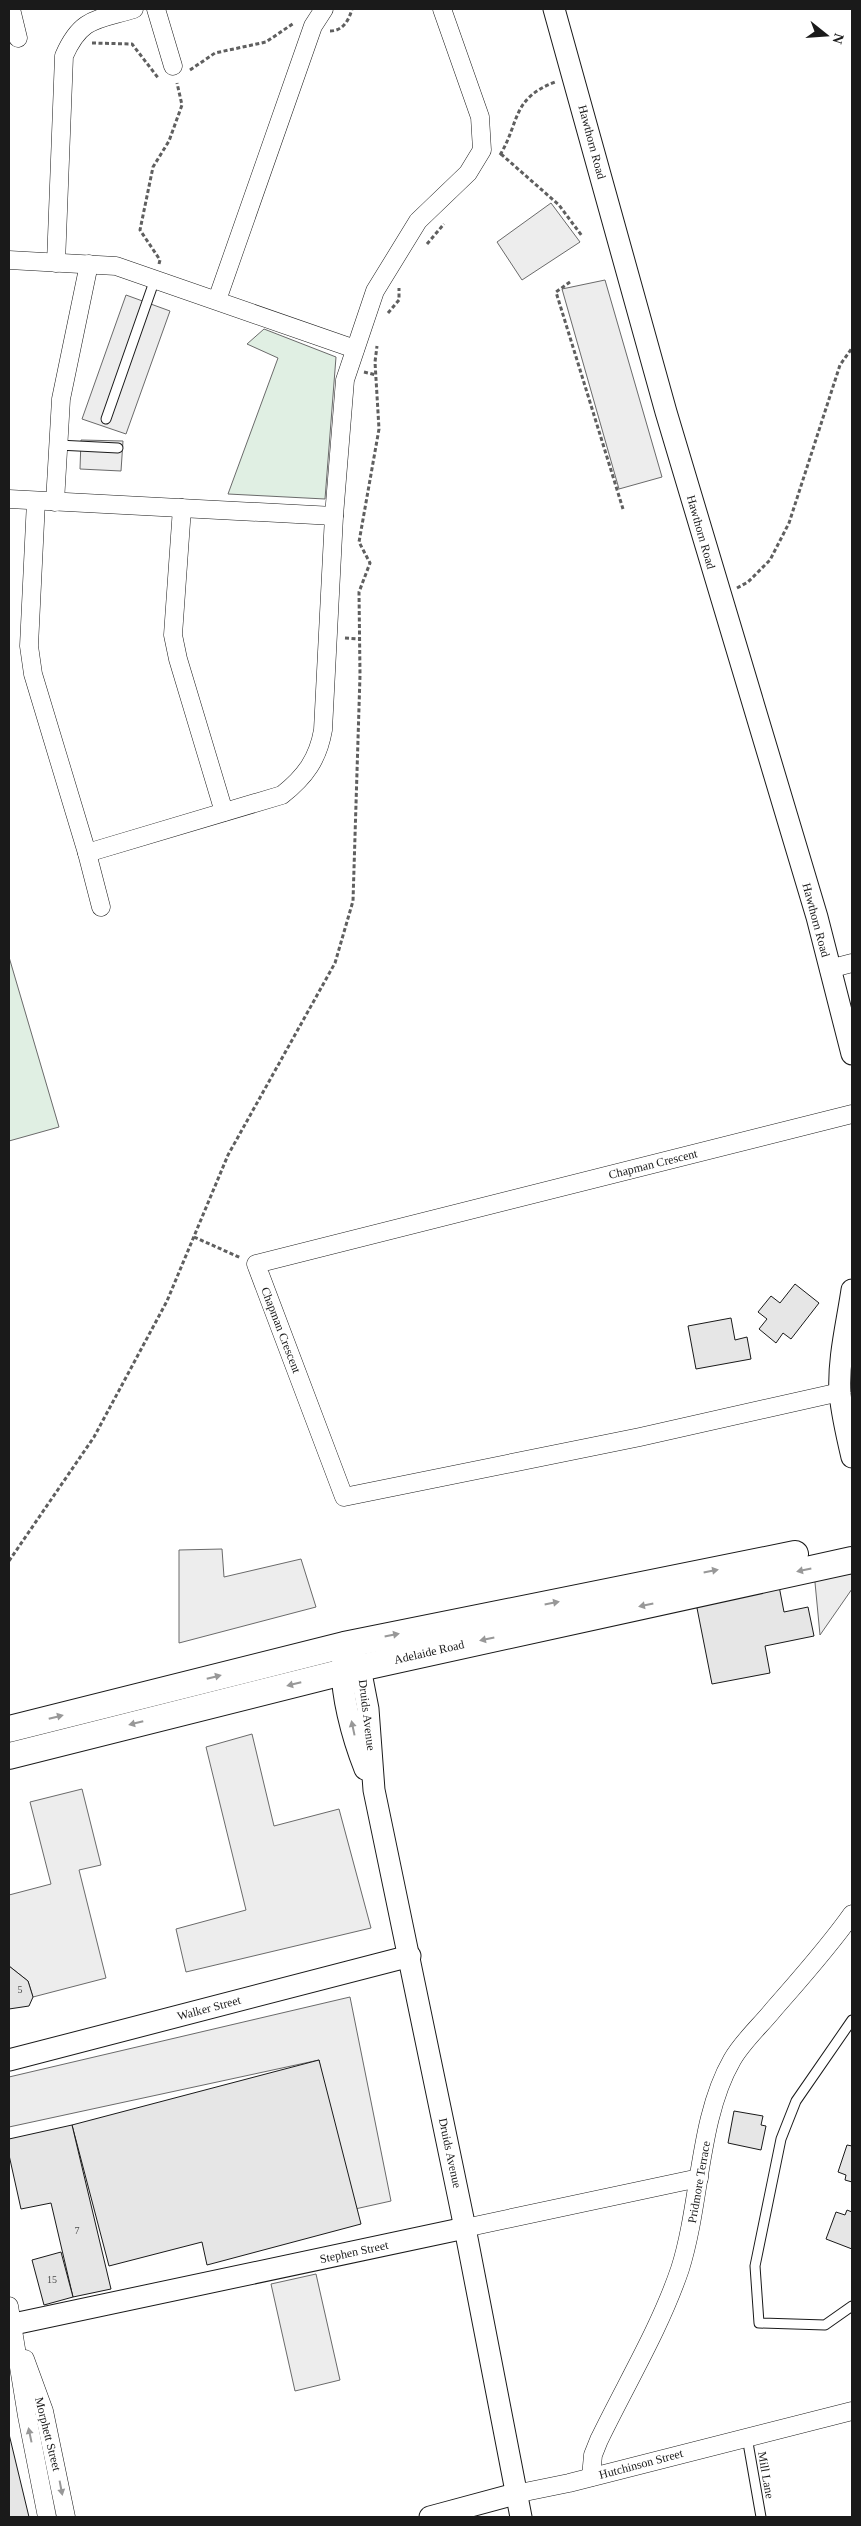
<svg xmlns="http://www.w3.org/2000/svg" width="861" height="2526" viewBox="0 0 861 2526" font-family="Georgia,serif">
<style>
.green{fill:#e0efe3;stroke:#6a6a6a}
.parking{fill:#ededed;stroke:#6a6a6a}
.building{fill:#e6e6e6;stroke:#1a1a1a}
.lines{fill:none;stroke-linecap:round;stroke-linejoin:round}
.service-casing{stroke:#1a1a1a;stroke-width:11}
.minor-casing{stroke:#1a1a1a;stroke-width:19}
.tertiary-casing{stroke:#1a1a1a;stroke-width:23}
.primary-casing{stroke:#1a1a1a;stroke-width:28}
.path{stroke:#5f5f5f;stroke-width:3;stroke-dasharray:4 2.5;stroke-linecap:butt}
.service{stroke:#fff;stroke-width:9}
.minor{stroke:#fff;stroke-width:18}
.tertiary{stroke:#fff;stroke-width:21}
.primary{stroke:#fff;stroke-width:26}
.oneway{fill:#989898}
.labels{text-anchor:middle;stroke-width:4;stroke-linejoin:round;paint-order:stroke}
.number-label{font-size:10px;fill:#4d4d4d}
.street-label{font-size:12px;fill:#1a1a1a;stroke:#fff}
</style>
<rect width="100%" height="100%" fill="#fff"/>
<g class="green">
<polygon points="264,329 336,357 325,499 228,494 278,358 247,344"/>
<polygon points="9,957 59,1127 9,1141"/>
</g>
<g class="parking">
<polygon points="551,203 580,242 522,280 497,242"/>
<polygon points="605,280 662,477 619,489 562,289"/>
<polygon points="126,295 170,311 126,434 82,419"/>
<polygon points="81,440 123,441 121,471 80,469"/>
<polygon points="222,1549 224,1577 301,1559 316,1607 179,1643 179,1550"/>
<polygon points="852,1567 852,1589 820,1635 814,1572"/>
<polygon points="252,1734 274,1826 339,1809 371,1928 186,1972 176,1929 246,1910 206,1747"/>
<polygon points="82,1789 101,1865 79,1870 106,1978 33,1997 28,1981 9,1966 9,1895 51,1884 30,1802"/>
<polygon points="350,1997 391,2201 346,2211 319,2060 9,2127 9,2077"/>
<polygon points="316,2274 340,2380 295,2391 271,2284"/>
</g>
<g class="building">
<polygon points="795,1284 819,1303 791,1339 783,1333 776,1343 759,1329 767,1319 758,1312 771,1296 780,1303"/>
<polygon points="731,1318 735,1340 747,1337 751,1359 696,1369 688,1326"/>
<polygon points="779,1586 784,1612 808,1607 814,1636 765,1646 770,1673 712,1684 696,1603"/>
<polygon points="9,1966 28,1981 33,1997 29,2006 9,2009"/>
<polygon points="319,2060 361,2224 207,2265 202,2242 109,2266 72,2125"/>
<polygon points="734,2111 763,2116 761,2125 766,2126 761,2150 728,2143"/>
<polygon points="72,2125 111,2289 73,2297 51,2203 21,2209 9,2155 9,2139"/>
<polygon points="847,2145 852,2146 852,2182 845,2180 846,2175 838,2172"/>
<polygon points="847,2210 852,2212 852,2249 826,2239 836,2212 845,2215"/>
<polygon points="61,2252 73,2297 44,2305 32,2260"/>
<polygon points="9,2434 29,2517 9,2517"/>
</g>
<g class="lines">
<g class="service-casing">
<g id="service">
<polyline points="106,419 155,279"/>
<polyline points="58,445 118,448"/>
<polyline points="852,2020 796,2101 781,2139 755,2266 759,2323 825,2325 852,2306"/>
<polyline points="747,2437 761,2517"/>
</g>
</g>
<g class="minor-casing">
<g id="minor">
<polyline points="11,9 18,38"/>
<polyline points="156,9 173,66"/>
<polyline points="9,260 116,266 355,349"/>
<path d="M56 263 64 56C81 17 97 20 134 9"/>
<polyline points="217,300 313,26 324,9"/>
<polyline points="9,499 334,516"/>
<polyline points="36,501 29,646 33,674 87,853 101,907"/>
<polyline points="55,502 61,399 89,264"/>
<polyline points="182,508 173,635 178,659 224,812"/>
<path d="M87 853 282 795C305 777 318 759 323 730L334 516 345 380 375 291 418 221 468 173 482 150 480 117 442 9"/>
<polyline points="829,969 852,963"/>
<polyline points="840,1392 640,1437 344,1497 256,1264 852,1114"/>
<polyline points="465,2228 699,2178"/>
<polyline points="9,2306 27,2416 47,2517"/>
<polyline points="25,2359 44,2411 66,2517"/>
<path d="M591 2477 593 2455 599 2440C626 2384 660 2328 680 2269 701 2203 698 2119 732 2060 742 2042 760 2026 773 2010 800 1979 828 1948 852 1914"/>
<polyline points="515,2494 569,2483 852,2411"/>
</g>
</g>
<g class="tertiary-casing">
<g id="tertiary">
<polyline points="554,9 666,412 817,917 852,1054"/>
<path d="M852 1290C847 1324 838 1359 840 1393 842 1415 847 1436 852 1457"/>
<polyline points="352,1656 360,1668 368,1709 374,1790 465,2228 521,2517"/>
<path d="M343 1658C339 1690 353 1739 365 1769"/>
<polyline points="9,2060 410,1956"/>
<polyline points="9,2325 465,2228"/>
<polyline points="430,2517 515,2494"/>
</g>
</g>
<g class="primary-casing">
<g id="primary">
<polyline points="9,1729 344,1645 795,1554"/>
<polyline points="9,1756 355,1669 852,1560"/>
</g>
</g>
<g class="path">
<path d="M330 31C343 31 349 20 352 9"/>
<polyline points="92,43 132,44 159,79"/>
<polyline points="190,70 215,53 266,42 294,23"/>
<polyline points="501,154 559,205 582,236"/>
<path d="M500 155C520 122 511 99 555 82"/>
<polyline points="427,244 444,224"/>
<polyline points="159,264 160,260 140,230 153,167 169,141 182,105 177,83"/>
<polyline points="570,282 556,292 623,509"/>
<polyline points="388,313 399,300 399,288"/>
<polyline points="364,372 376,375"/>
<polyline points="737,588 748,582 770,560 789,523 840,365 852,348"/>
<polyline points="345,638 360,639"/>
<polyline points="194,1237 241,1258"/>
<polyline points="9,1561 94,1437 167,1301 228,1155 335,963 353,901 360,675 359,592 370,563 359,542 379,429 375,362 377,346"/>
</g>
<use href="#service" class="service"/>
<use href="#minor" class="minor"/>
<use href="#tertiary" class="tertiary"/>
<use href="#primary" class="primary"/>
</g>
<defs><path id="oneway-solid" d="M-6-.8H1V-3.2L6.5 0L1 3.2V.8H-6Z" transform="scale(1.25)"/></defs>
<g class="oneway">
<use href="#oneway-solid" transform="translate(804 1570) rotate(168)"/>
<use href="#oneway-solid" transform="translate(711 1571) rotate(-11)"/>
<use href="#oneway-solid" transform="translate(552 1603) rotate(-11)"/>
<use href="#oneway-solid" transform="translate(646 1605) rotate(168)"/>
<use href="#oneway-solid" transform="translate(392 1635) rotate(-11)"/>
<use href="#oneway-solid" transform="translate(487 1639) rotate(168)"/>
<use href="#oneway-solid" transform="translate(214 1677) rotate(-14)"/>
<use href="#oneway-solid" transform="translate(294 1684) rotate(166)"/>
<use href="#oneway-solid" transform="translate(56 1717) rotate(-14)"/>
<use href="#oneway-solid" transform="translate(136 1723) rotate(166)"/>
<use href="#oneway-solid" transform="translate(353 1728) rotate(-102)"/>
<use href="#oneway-solid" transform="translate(30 2435) rotate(-102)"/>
<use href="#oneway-solid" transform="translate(61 2488) rotate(79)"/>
</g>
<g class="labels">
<g class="number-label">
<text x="20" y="1993">5</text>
<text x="77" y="2234">7</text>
<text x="52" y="2283">15</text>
</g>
<g class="street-label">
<text transform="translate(592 142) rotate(75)" y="4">Hawthorn Road</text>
<text transform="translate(701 532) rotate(74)" y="4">Hawthorn Road</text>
<text transform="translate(816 920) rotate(75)" y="4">Hawthorn Road</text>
<text transform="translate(653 1164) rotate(-14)" y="4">Chapman Crescent</text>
<text transform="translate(281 1330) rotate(69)" y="4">Chapman Crescent</text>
<text transform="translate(429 1652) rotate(-13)" y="4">Adelaide Road</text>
<text transform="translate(367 1715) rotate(83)" y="4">Druids Avenue</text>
<text transform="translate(209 2008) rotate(-15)" y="4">Walker Street</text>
<text transform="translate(450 2153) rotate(78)" y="4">Druids Avenue</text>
<text transform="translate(699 2182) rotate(-80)" y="4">Pridmore Terrace</text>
<text transform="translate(354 2252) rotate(-12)" y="4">Stephen Street</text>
<text transform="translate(48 2434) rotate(76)" y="4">Morphett Street</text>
<text transform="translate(641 2464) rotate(-15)" y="4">Hutchinson Street</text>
<text transform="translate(766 2475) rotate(80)" y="4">Mill Lane</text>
</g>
</g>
<rect width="861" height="2526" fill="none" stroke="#1a1a1a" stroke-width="20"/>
<g transform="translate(826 35) rotate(107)" stroke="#ffffff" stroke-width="4" paint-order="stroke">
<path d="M0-4L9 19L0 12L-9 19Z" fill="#1a1a1a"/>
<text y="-8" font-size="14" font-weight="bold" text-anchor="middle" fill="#1a1a1a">N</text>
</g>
</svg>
